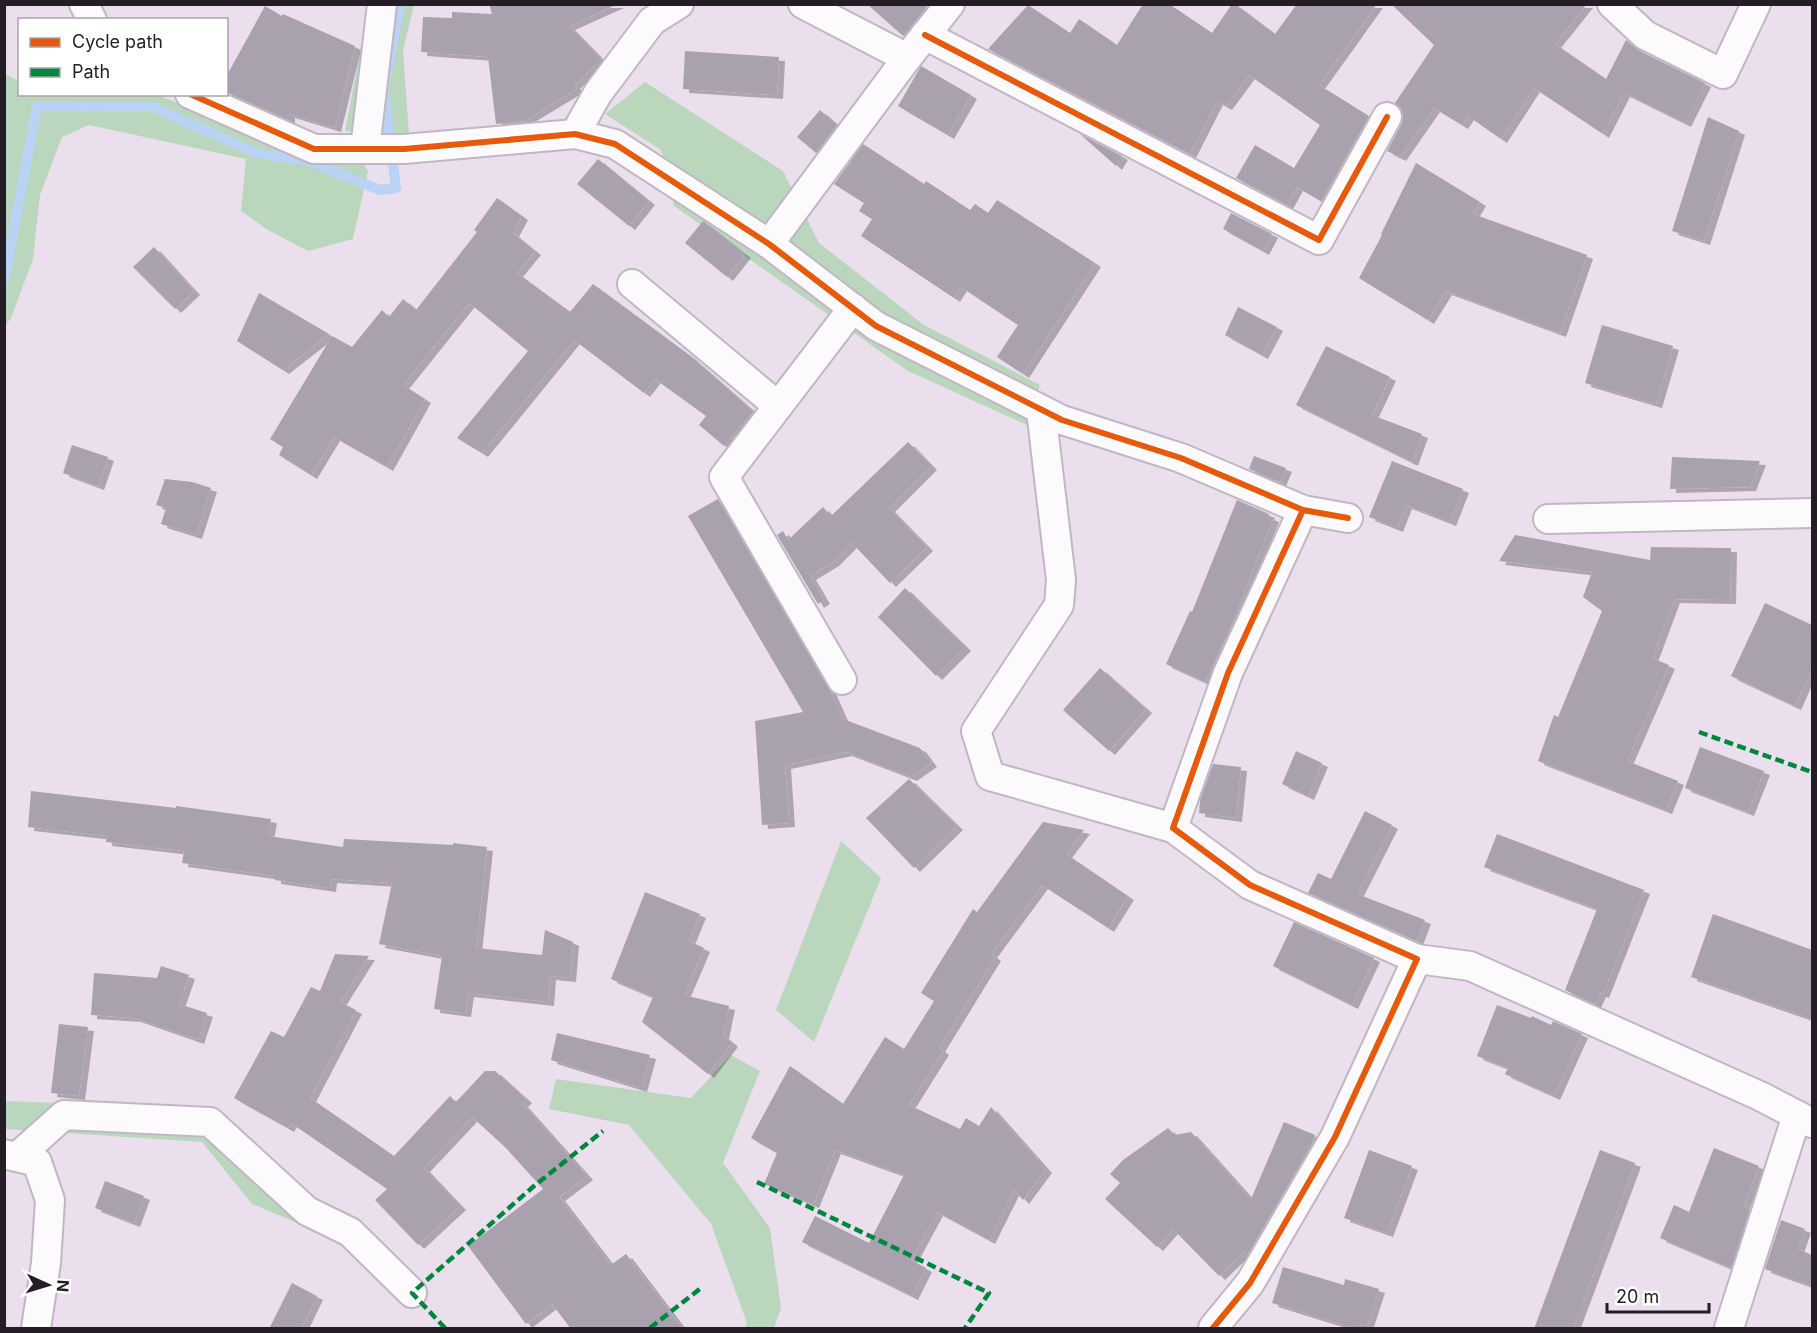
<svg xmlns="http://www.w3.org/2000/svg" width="1817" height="1333" viewBox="0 0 1817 1333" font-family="Inter,sans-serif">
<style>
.green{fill:#bad7be}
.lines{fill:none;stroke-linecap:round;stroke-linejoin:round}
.stream{stroke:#bad2f4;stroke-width:10}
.building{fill:#a9a1ad;filter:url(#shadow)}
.street-casing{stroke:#c0b7c2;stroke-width:32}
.street{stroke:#fcfafc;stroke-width:28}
.quiet{stroke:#00873e;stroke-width:4.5;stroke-dasharray:9 4.5;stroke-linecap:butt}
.cycleway-casing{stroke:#fff;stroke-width:10}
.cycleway{stroke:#e8590c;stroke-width:6}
</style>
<defs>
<filter id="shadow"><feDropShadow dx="6" dy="4" stdDeviation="0" flood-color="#0004"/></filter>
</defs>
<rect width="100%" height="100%" fill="#ebdfed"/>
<g class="green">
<polygon points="369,5 414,5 403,51 409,134 345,131"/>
<polygon points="5,74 19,81 20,94 157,95 255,133 351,144 368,171 353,239 308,251 268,230 241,211 246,159 89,125 62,137 40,195 33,259 11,318 5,326"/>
<polygon points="645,82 783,171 819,243 924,325 1040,385 1027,425 908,371 674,206 661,150 605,114"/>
<polygon points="841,841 881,878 814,1042 776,1010"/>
<polygon points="731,1055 760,1071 723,1163 770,1228 781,1308 774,1328 745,1328 747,1323 711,1224 629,1125 549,1109 556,1079 691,1098"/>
<polygon points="5,1101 219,1109 254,1170 343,1212 340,1241 252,1204 202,1142 5,1129"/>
</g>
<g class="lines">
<polyline class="stream" points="4,281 37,106 153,107 256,153 309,161 380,190 396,188 384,90 400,4"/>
</g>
<g class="building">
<polygon points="489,4 618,4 569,26 601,59 574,85 577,89 524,121 496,124 488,57 421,52 423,17 452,18 452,12 492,14"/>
<polygon points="867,4 929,4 903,36"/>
<polygon points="1143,4 1169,4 1212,33 1232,4 1235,4 1275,34 1297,4 1377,4 1319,85 1369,116 1321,201 1297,187 1287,205 1236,178 1255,145 1294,168 1320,125 1249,75 1226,106 1217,101 1190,154 988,49 1028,5 1070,33 1079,19 1117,45"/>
<polygon points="1391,4 1587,4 1555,44 1606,79 1626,40 1638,50 1705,83 1685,123 1624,93 1603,134 1534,88 1501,139 1468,116 1462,125 1434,108 1400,157 1387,151 1401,125 1403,117 1401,109 1395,103 1434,45"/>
<polygon points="265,6 282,16 283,14 355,46 335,128 289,114 289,120 226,92 226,77"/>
<polygon points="685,51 779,57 777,95 683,89"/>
<polygon points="921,66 971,95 948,135 898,106"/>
<polygon points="820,110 837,125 816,153 797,137"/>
<polygon points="1708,117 1739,131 1704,241 1672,231"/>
<polygon points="1080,134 1122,156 1116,166"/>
<polygon points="863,144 924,184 926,181 970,210 975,204 988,213 997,200 1095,263 1023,374 997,357 1018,325 961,287 954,298 861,236 872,219 859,211 864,203 834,184"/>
<polygon points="598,159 649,201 629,226 577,184"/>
<polygon points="1416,163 1480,202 1473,214 1587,255 1560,333 1446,291 1428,320 1359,278 1382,235 1381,234"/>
<polygon points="497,198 522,216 513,233 535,251 517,273 570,312 593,284 689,355 753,411 724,446 699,425 706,416 655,379 644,393 574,340 482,453 457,438 528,351 469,303 403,385 425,399 387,467 334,437 311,475 279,455 283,447 270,439 332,336 352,347 382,310 389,317 403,299 416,310 477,232 474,230"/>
<polygon points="1231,213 1272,234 1263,251 1223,229"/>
<polygon points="703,221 745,254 727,277 685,243"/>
<polygon points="154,247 194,291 175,309 133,267"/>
<polygon points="259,293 329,334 283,370 237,341"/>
<polygon points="1238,307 1277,327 1262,355 1225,335"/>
<polygon points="1602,325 1673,346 1656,404 1585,383"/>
<polygon points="1326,346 1390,377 1372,415 1422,434 1412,462 1296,405"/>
<polygon points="908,442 931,466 889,508 927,547 890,583 852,543 833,562 810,576 824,600 818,604 777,535 783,531 788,540 823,507 831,516"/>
<polygon points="72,445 108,457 98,486 63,473"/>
<polygon points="1254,456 1286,468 1280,482 1249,469"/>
<polygon points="1672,457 1760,461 1750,487 1670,489"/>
<polygon points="1392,461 1463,489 1450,522 1406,505 1397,528 1369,517"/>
<polygon points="165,479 192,482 211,488 196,535 161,524 166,508 156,505"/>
<polygon points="718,499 831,692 843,719 920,748 931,763 911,777 846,752 785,765 789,823 762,825 755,721 803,712 688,516"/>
<polygon points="1237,500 1269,514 1268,516 1273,518 1229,631 1205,682 1166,664 1190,611 1192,612"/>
<polygon points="1515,535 1650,560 1651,547 1731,548 1730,600 1674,599 1652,658 1669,665 1627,761 1678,781 1666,810 1538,761 1554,715 1558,717 1602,611 1583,597 1592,572 1499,561"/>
<polygon points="905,588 965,647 936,676 878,617"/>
<polygon points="1765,603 1812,625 1812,668 1795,706 1731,676"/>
<polygon points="1100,668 1146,709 1109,751 1063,710"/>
<polygon points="1700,747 1764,771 1748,812 1685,788"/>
<polygon points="1296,751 1322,763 1308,796 1282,784"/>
<polygon points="1213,764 1241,767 1236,818 1199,813 1200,800"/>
<polygon points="909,779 957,826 914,868 866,818"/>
<polygon points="31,791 176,808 176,806 271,819 268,836 343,847 344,839 453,845 453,843 487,847 476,948 542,955 545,930 573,942 570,978 550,976 548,1002 468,993 465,1013 434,1009 442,956 379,944 392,883 331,879 330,888 275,880 275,876 182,863 184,851 106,842 107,836 28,827"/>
<polygon points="1365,811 1392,825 1357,894 1425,920 1417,941 1308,893 1318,873 1331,879"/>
<polygon points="1043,822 1084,830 1066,854 1128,896 1108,928 1042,885 991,954 995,957 939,1048 943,1051 909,1105 960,1129 966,1118 979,1126 991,1107 1046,1169 1023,1200 1014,1190 989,1240 937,1212 911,1260 926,1268 912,1296 802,1242 815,1216 869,1243 904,1175 835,1150 813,1204 764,1184 777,1153 751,1138 790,1066 843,1104 885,1037 904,1049 934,1001 921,993 973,909 977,912"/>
<polygon points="1497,834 1644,890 1603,994 1600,993 1595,1004 1565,990 1597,909 1484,867"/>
<polygon points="645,892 700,914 689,941 704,948 684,995 729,1006 723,1035 732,1043 708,1074 642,1022 653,997 611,979"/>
<polygon points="1713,914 1812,950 1812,1019 1691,977"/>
<polygon points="1294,922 1374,958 1352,1005 1273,966"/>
<polygon points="335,954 369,956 340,1002 356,1010 310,1098 394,1156 450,1096 456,1102 485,1071 495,1071 526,1099 522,1103 587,1176 559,1197 611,1265 626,1254 683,1329 571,1329 552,1304 526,1324 468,1246 543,1189 505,1147 472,1117 424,1168 460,1206 418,1245 375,1200 387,1189 291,1123 288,1128 234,1098 271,1031 284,1037 311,987 320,991"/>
<polygon points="161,966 189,975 179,1004 207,1013 198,1040 135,1018 91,1015 94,973 157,978"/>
<polygon points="1497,1005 1531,1018 1532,1016 1551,1025 1553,1021 1582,1034 1554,1096 1505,1074 1508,1068 1477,1056"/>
<polygon points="59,1024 88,1027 79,1096 51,1093"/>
<polygon points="557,1033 650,1055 641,1088 551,1060"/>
<polygon points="1284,1122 1315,1135 1311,1145 1248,1254 1245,1251 1219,1276 1173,1229 1157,1247 1105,1199 1120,1183 1110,1174 1123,1160 1168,1128 1175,1135 1191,1132 1251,1199"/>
<polygon points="1714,1148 1759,1166 1743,1207 1750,1209 1731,1268 1660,1238 1674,1205 1689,1212"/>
<polygon points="1369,1150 1412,1166 1387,1233 1344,1218"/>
<polygon points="1600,1150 1635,1163 1573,1329 1534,1329"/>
<polygon points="105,1181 144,1196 134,1223 95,1208"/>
<polygon points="1781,1220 1805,1229 1798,1249 1812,1255 1812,1286 1765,1269"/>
<polygon points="1283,1267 1344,1285 1345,1279 1379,1289 1366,1329 1356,1329 1272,1303"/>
<polygon points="292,1283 317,1296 301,1329 269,1329"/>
</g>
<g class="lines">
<g class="street-casing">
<g id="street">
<polyline points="84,4 92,20"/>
<polyline points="803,4 907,58"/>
<polyline points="1612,4 1645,35 1723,74 1756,4"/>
<polyline points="925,35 1319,240 1387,117"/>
<polyline points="190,94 314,149 404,149 575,134 615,144 769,244 876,326 1062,420 1181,458 1303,510 1348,518"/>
<polyline points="575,134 598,93 652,21 679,4"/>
<polyline points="365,149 382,4"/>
<polyline points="769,244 907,58 950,4"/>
<polyline points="632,284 778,406"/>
<polyline points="1041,410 1061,580 1059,605 976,731 990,776 1173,828"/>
<polyline points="1548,519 1812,513"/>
<polyline points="842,680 724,477 853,308"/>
<polyline points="1417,959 1470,966 1760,1096 1812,1123"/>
<polyline points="4,1154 37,1162 50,1200 46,1263 36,1328"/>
<polyline points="17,1157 64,1115 210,1122 307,1211 350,1232 412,1293"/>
<polyline points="1213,1328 1250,1283 1335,1137 1417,959 1250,885 1173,828 1228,673 1303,510"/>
<polyline points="1729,1328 1797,1115"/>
</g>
</g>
<use href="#street" class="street"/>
<g class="quiet">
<polyline points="1699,732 1812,772"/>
<polyline points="757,1182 989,1293 965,1328"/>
<polyline points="445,1328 412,1293 534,1186 603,1131"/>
<polyline points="650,1328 701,1288"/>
</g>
<g class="cycleway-casing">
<g id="cycleway">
<polyline points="925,35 1319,240 1387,117"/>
<polyline points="190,94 314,149 404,149 575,134 615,144 769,244 876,326 1062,420 1181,458 1303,510 1348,518"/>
<polyline points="1213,1328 1250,1283 1335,1137 1417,959 1250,885 1173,828 1228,673 1303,510"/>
</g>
</g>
<use href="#cycleway" class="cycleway"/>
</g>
<rect width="1817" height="1333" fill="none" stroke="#251d26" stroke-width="12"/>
<rect x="18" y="18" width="210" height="78" fill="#ffffff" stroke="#a8a5a8" stroke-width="1.5"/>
<rect x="30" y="38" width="30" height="9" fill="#e8590c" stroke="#a8a5a8" stroke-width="1.5"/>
<text x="72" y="48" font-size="18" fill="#251d26">Cycle path</text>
<rect x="30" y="68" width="30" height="9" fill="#00873e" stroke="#a8a5a8" stroke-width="1.5"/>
<text x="72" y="78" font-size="18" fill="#251d26">Path</text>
<g transform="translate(48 1285) rotate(94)" stroke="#ffffff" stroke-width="4.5" paint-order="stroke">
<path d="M0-4.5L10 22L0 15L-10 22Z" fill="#251d26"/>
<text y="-9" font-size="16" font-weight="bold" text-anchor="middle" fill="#251d26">N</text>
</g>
<path d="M1607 1303v9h102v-9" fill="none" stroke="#251d26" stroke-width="3"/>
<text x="1616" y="1303" font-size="18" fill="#251d26" stroke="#ffffff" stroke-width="4.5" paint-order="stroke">20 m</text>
</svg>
